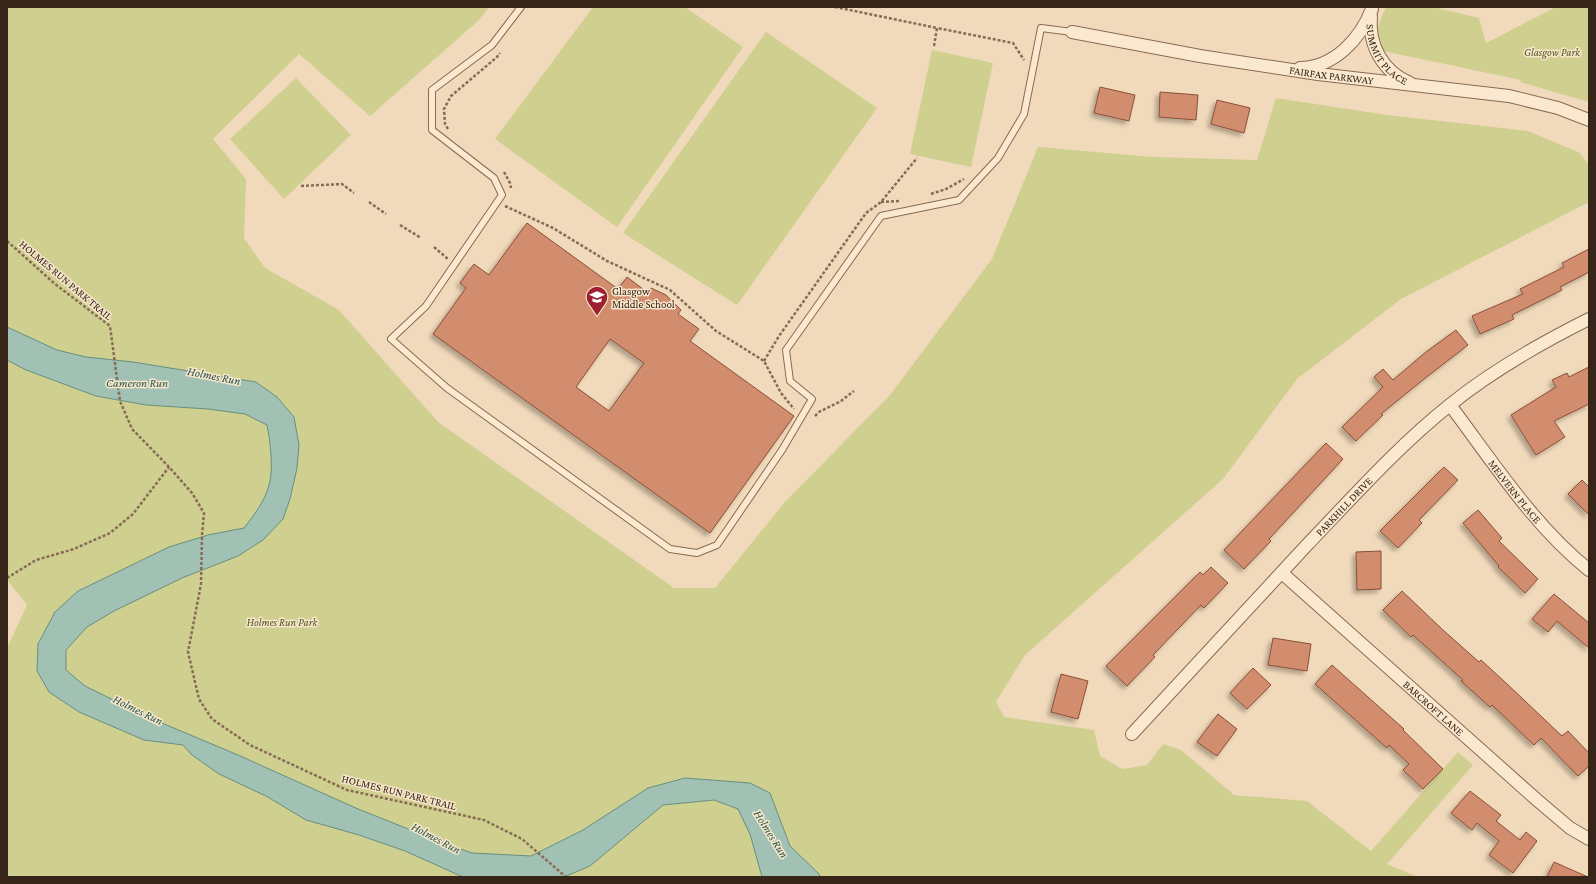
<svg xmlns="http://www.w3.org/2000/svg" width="1596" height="884" viewBox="0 0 1596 884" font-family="'Crimson Pro',serif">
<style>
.green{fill:#cfcf8f}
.water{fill:#a0c1b3;stroke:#678f80}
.building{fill:#d28c6e;stroke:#8a4f38;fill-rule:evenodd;filter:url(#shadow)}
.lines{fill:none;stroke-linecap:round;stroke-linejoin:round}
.service-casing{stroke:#896a54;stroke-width:8}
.minor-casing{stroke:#896a54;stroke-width:14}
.path{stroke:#896a54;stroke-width:2.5;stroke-dasharray:3 2;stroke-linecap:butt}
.service{stroke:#fbe9cf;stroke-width:6}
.minor{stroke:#fbe9cf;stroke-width:12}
.labels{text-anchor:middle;stroke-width:3;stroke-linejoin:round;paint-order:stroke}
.street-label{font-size:11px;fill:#37251a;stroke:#f8e6cb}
.park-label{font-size:11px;font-style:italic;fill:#4d551f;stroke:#f8e6cb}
.poi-label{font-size:11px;fill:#37251a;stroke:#f8e6cb;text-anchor:start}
.water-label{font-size:12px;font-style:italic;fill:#28584f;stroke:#f8e6cb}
</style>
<defs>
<filter id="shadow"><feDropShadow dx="-3.5" dy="3.5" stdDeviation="2" flood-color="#0004"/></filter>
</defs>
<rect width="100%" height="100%" fill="#f1dabb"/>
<g class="green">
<polygon points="7,7 489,7 478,21 370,116 299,54 213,139 246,179 244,238 265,268 339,310 438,422 674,588 715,588 785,502 890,395 992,259 1038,147 1153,157 1257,160 1276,98 1387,115 1528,131 1580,153 1589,165 1589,202 1401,299 1297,379 1223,479 1025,655 996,702 1004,717 1094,730 1100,756 1122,769 1147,765 1163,744 1181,750 1234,795 1307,801 1371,851 1458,752 1473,765 1387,864 1418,877 7,877 7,648 27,605 7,580"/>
<polygon points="593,7 685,7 743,47 617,227 495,139"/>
<polygon points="1386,7 1433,7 1479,18 1486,43 1556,7 1589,7 1589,102 1520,82 1521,80 1369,48"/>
<polygon points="766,32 877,108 737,305 623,233"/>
<polygon points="932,50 993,63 971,167 910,154"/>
<polygon points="296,78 351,135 284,199 230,139"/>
</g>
<path class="water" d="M7 327 57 350 86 357 133 362 256 382 277 397 294 417 299 445 297 468 290 499 283 519 263 540 238 556 182 578 114 611 87 627 66 650V670L85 686 150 718 238 755 358 809 446 844 472 853 531 856 583 830 648 788 685 778 750 783 770 793 790 846 819 874 820 877H762L750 834 738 809 714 800 663 805 590 866 564 877H463L405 851 359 835 306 820 266 796 219 774 192 755 183 745 144 740 79 712 49 692 37 671 38 644 55 612 78 591 169 547 208 535 244 528C254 515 265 501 269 485 274 470 270 440 267 425L245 414 208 409 146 405 96 396 26 370 7 360Z"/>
<g class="building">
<polygon points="1100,87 1135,95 1129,121 1094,113"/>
<polygon points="1160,92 1198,95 1196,120 1159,117"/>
<polygon points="1217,100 1250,108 1244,133 1211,124"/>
<path d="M527 223 618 289 627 277 647 292 651 288 666 295 681 310 678 314 699 329 690 341 794 416 710 533 433 334 466 288 460 283 474 264 489 275ZM610 339 644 363 609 411 576 387Z"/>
<polygon points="1589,249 1589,272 1560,287 1562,290 1512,315 1514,319 1480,334 1472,316 1523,294 1520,289 1564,267 1562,263"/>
<polygon points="1456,330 1468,345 1424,379 1381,414 1383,415 1356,441 1342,427 1383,387 1374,377 1383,369 1393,380 1426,352"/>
<polygon points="1589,367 1589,404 1554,421 1565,437 1536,455 1511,415 1556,387 1552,380 1567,373 1569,377"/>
<polygon points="1326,443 1343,459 1269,539 1271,541 1244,569 1224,550"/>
<polygon points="1444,467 1458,480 1419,520 1422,523 1398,548 1380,531"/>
<polygon points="1582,480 1589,487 1589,515 1568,494"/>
<polygon points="1478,510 1502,538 1499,541 1538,579 1525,593 1498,567 1499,566 1463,523"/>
<polygon points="1381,551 1381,589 1357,590 1356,552"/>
<polygon points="1211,567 1228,583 1204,608 1201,605 1153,655 1155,657 1127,686 1106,666 1200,572 1203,575"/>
<polygon points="1402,591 1443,630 1479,662 1481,660 1506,683 1562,736 1568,731 1589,753 1589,766 1578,776 1541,738 1534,745 1492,705 1490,707 1461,681 1463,680 1413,635 1411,637 1383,610"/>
<polygon points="1554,594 1589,623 1589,648 1557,621 1548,632 1532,619"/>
<polygon points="1273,638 1311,644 1307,671 1268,665"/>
<polygon points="1332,665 1404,729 1403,730 1443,769 1423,789 1403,770 1409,764 1389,745 1387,748 1315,684"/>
<polygon points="1253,668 1271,685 1247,709 1230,693"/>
<polygon points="1061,674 1088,681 1078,719 1051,712"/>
<polygon points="1218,714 1237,729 1217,756 1197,742"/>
<polygon points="1470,791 1501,815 1496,821 1520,840 1526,832 1537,841 1513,873 1489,855 1499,841 1477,823 1472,830 1451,813"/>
<polygon points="1554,862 1588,877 1547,877"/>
</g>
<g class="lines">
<g class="service-casing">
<polyline id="service" points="521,7 492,45 432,90 432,130 494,178 502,195 426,306 391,339 447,388 670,549 697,553 717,545 782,450 812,399 790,381 786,350 881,216 959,200 998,158 1024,114 1041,28 1072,32"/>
</g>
<g class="minor-casing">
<g id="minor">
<path id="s1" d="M1371 16C1368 45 1383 72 1410 83"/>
<path id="s2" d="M1072 32 1200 56 1318 74 1509 96 1558 108 1589 120"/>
<path d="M1300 68C1335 67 1360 39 1372 9"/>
<path id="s3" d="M1450 405C1493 462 1533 525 1589 570"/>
<path id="s4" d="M1282 573 1537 800 1570 828 1589 839"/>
<path id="s5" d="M1132 734C1190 671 1248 609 1306 546 1353 497 1398 446 1451 404 1493 370 1541 343 1589 319"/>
</g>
</g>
<g class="path">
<polyline points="835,7 937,28"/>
<polyline points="934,46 937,28 1013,43 1024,60"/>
<polyline points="448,129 445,124 444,109 451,96 497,57 500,53"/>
<polyline points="504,172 510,183 511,188"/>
<polyline points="301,186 342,184 354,193"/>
<polyline points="931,194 946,189 964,179"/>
<polyline points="369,202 386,214"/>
<polyline points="881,202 900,201"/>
<polyline points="505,206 553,228 607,261 670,290 716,331 764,361 781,393 794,409"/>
<polyline points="400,225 421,238"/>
<polyline points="7,241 55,284 110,326 120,401 132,429 169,467 192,493 204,513 202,535 201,584 188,652 199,699 212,719 250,745 347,790 484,820 522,839 566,877"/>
<polyline points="434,247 448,259"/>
<polyline points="764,361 779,336 866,213 881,202 917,158"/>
<polyline points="815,416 819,412 841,401 854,391"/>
<polyline points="7,578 36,560 74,549 110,533 133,514 169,467"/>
</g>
<use href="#service" class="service"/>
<use href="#minor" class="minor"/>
</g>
<defs>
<g id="school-pin" transform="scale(1.15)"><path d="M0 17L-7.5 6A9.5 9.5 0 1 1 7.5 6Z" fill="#9c2030" stroke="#f8e6cb"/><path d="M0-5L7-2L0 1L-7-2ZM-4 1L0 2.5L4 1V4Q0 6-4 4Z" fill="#fff"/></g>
</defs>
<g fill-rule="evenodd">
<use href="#school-pin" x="597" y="297"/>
</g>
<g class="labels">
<g class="street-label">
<text dy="4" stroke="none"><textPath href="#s1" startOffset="44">SUMMIT PLACE</textPath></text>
<text dy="4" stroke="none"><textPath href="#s2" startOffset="263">FAIRFAX PARKWAY</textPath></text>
<text transform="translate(66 280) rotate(40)" y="4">HOLMES RUN PARK TRAIL</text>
<text dy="4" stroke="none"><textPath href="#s3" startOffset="108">MELVERN PLACE</textPath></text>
<text dy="4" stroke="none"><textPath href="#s5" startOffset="311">PARKHILL DRIVE</textPath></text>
<text dy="4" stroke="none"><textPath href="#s4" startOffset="203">BARCROFT LANE</textPath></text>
<text transform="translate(399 792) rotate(14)" y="4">HOLMES RUN PARK TRAIL</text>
</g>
<g class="park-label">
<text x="1552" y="56">Glasgow Park</text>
<text x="282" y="626">Holmes Run Park</text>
</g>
<g class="poi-label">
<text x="612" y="295">Glasgow<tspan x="612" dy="13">Middle School</tspan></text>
</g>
<g class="water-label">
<text transform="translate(214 376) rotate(11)" y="4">Holmes Run</text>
<text x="137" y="387">Cameron Run</text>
<text transform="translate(138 710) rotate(26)" y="4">Holmes Run</text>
<text transform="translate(771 834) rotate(58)" y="4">Holmes Run</text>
<text transform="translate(436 838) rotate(28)" y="4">Holmes Run</text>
</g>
</g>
<rect width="1596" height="884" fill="none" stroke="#37251a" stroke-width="16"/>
</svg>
